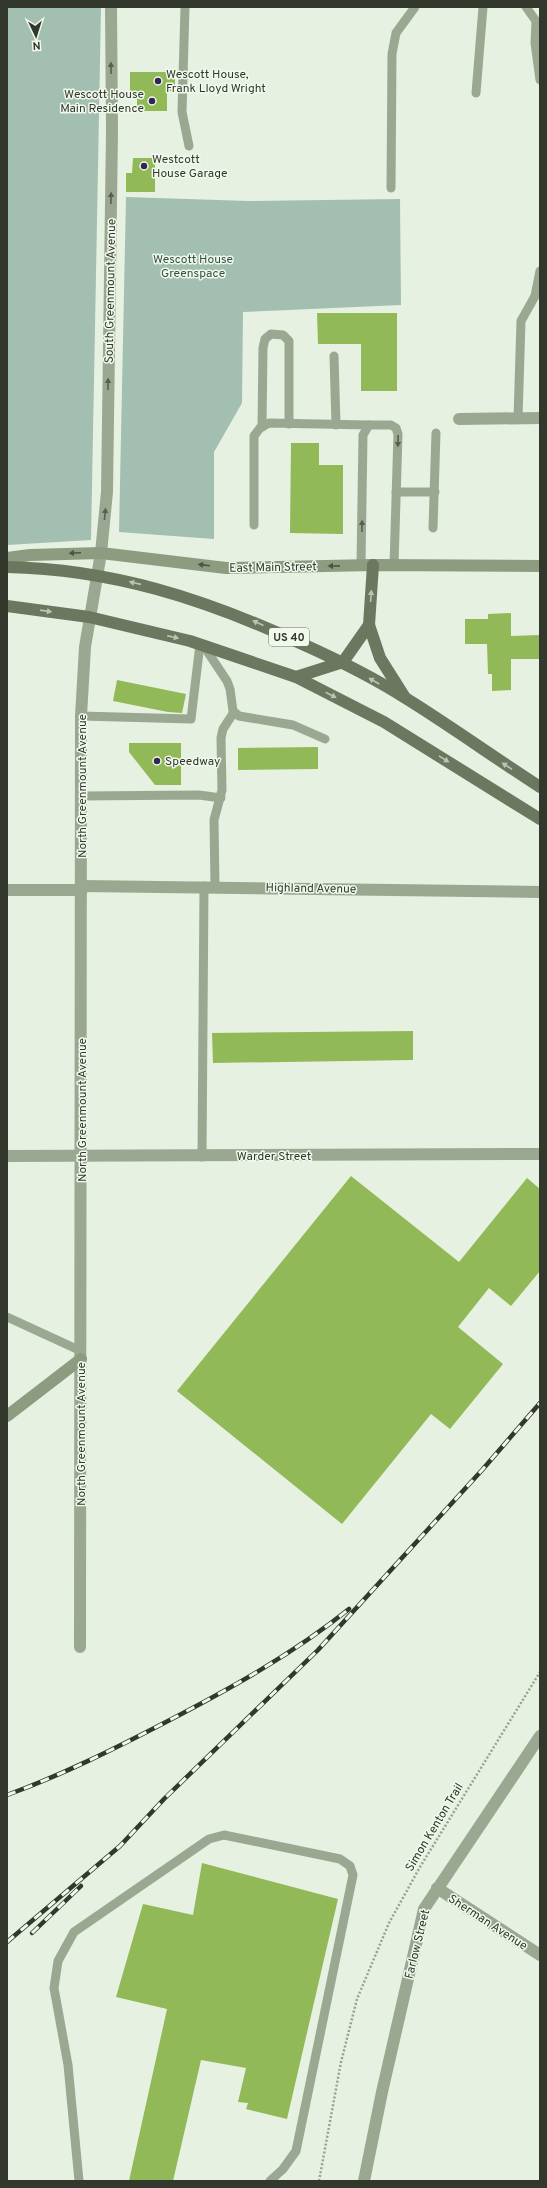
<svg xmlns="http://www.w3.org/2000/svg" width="547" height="2188" viewBox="0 0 547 2188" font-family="Overpass,sans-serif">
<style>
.green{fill:#a2bfb1}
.building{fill:#91b957}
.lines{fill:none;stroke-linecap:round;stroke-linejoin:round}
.path{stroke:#95a58b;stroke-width:2.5;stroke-dasharray:2 2;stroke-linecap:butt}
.lane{stroke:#9ba891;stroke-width:9}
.street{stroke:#9ba891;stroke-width:12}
.secondary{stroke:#8d9c80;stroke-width:12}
.primary{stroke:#6b785f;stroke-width:12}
.rail-casing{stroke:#32382c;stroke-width:4.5}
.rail{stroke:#f1f9ed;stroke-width:3;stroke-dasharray:9;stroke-linecap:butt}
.oneway{fill:#575f4f}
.oneway2{fill:#4d5645}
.oneway3{fill:#bbc5b4}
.poi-dot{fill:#312555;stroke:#f1f9ed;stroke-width:1.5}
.labels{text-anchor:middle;stroke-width:3;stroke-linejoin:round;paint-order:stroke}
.shield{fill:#f1f9ed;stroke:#6b7266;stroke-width:1}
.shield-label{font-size:11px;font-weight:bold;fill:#32382c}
.poi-label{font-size:12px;fill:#32382c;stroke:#f1f9ed;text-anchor:start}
.park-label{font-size:12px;fill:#325344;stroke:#f1f9ed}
.street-label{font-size:12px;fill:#32382c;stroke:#f1f9ed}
</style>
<rect width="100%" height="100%" fill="#e6f1e1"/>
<g class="green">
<polygon points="101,7 91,540 7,545 7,8"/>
<polygon points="126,197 248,201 400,199 401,305 243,312 242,403 214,452 214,539 119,532"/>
</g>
<g class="building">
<polygon points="130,72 175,72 175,91 167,91 167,111 137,111 137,91 130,91"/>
<polygon points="133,158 155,158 155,192 126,192 126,173 132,173"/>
<polygon points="317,313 397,313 397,391 361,391 361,344 318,344"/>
<polygon points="291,443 319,443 319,465 343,465 343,534 290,533"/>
<polygon points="511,613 511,636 540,635 540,659 511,659 511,690 492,691 492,674 488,674 487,644 465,644 465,619 488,619 488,614"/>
<polygon points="117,680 186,694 182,713 168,712 113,701"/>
<polygon points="129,743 181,743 181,785 155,785 129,752"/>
<polygon points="318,747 318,769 238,770 238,748"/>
<polygon points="413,1031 413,1060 213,1063 212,1033"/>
<polygon points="351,1176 459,1262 527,1178 540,1189 540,1271 511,1306 489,1288 458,1327 503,1364 450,1429 431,1414 342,1524 177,1391"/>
<polygon points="202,1863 338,1899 287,2119 246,2109 248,2103 238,2102 246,2068 201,2060 173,2181 129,2181 167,2009 116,1997 143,1904 193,1915"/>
</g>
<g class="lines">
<polyline class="path" points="319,2181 341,2062 357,1999 389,1923 420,1867 540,1672"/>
<g class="lane">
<polyline points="185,7 182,112 189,146"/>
<polyline points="526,7 536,21 535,43 540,80"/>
<polyline points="476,93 483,7"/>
<polyline points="391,188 392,54 396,33 415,7"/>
<polyline points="334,356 336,425"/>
<polyline points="518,418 521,321 535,296 540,271"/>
<polyline points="262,427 263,348 265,339 271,334 283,335 289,341 289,424"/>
<polyline points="396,492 435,492"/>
<polyline points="254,525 254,436 260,428 269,423 369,425"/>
<polyline points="433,528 436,433"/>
<polyline points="361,565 363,435 369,425 391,425 396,428 398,434 394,565"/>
<polyline points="203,645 227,681 230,689 233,711 239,716 293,725 325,739"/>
<polyline points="81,716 191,719 200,644"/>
<polyline points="82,796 199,795 221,798"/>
<polyline points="215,886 214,820 222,790 221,738 223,729 234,712"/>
<polyline points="202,1157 204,886"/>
<polyline points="7,1317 81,1351"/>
<polyline points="79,2181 68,2065 54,1988 58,1961 74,1932 209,1839 224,1835 340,1859 350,1866 353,1875 296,2151 283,2169 270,2181"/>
</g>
<g class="street">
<polyline points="459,419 540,418"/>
<polyline points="82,886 540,892"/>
<polyline points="7,890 82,890"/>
<polyline points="7,1156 540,1154"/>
<polyline points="80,1647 81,716 85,647 101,553 107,492 112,132 111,7"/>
<polyline points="437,1888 540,1955"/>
<polyline points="364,2181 382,2092 424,1909 540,1736"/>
</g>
<g class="secondary">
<polyline points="7,558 30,555 101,553 226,568 373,565 540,566"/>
<polyline points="7,1416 81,1359"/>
</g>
<g class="primary">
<path d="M7 567C112 569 205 599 300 643 336 659 373 677 407 699 452 727 495 758 540 787"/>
<polyline points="7,606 89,617 190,641 296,677 384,722 540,819"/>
<polyline points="369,625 380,658 404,696"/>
<polyline points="296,677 343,662 369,625 373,565"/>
</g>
<g class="rail-casing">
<g id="rail">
<path d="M7 1795C62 1775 114 1749 166 1722 231 1688 293 1654 349 1609"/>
<polyline points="32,1933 81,1886"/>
<polyline points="7,1942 120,1846 164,1799 318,1650 483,1469 540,1403"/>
</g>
</g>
<use href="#rail" class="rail"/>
</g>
<defs><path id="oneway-solid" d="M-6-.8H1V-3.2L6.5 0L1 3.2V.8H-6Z"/></defs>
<g class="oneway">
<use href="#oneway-solid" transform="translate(111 68) rotate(-91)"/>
<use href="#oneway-solid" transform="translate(111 198) rotate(-89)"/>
<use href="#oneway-solid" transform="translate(108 384) rotate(-89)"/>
<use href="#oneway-solid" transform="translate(398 441) rotate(91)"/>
<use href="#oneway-solid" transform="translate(105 514) rotate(-84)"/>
<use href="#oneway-solid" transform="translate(362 526) rotate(-89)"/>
</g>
<g class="oneway2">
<use href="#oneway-solid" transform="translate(75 553) rotate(178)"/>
<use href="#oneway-solid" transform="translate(204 565) rotate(-173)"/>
<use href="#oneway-solid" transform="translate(334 566) rotate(179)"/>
</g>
<g class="oneway3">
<use href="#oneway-solid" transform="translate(135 583) rotate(-167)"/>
<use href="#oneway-solid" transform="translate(371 596) rotate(-86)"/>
<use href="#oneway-solid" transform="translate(46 611) rotate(8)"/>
<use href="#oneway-solid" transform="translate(258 623) rotate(-155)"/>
<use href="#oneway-solid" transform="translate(173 637) rotate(13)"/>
<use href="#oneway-solid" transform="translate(374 681) rotate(-150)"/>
<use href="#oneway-solid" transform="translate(331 695) rotate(27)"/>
<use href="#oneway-solid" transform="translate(444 759) rotate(32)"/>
<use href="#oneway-solid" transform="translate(507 766) rotate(-147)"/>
</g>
<g class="poi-dot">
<circle cx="158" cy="81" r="4"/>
<circle cx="152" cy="101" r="4"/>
<circle cx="144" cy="166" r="4"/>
<circle cx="157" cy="761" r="4"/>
</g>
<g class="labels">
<rect class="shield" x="269" y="628" width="40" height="18" rx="3"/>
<g class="shield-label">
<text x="289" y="641">US 40</text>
</g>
<g class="poi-label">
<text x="166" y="78">Wescott House,<tspan x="166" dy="14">Frank Lloyd Wright</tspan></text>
<text x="144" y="98" text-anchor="end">Wescott House<tspan x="144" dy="14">Main Residence</tspan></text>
<text x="152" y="163">Westcott<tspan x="152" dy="14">House Garage</tspan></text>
<text x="165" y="765">Speedway</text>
</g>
<g class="park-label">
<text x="193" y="263">Wescott House<tspan x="193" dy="14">Greenspace</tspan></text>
</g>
<g class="street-label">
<text transform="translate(110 291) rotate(-89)" y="4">South Greenmount Avenue</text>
<text transform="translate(273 567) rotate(-1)" y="4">East Main Street</text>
<text transform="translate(82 786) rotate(-90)" y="4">North Greenmount Avenue</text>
<text transform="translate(311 888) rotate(1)" y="4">Highland Avenue</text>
<text transform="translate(82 1110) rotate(-90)" y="4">North Greenmount Avenue</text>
<text x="274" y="1160">Warder Street</text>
<text transform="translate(81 1434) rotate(-90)" y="4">North Greenmount Avenue</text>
<text transform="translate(434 1827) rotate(-59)" y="4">Simon Kenton Trail</text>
<text transform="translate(488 1922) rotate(33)" y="4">Sherman Avenue</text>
<text transform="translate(417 1944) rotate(-76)" y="4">Farlow Street</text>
</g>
</g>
<rect width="547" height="2188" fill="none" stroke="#32382c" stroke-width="16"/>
<g transform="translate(36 36) rotate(176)" stroke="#f1f9ed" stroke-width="3" paint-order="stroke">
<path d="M0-3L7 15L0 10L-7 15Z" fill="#32382c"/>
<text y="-6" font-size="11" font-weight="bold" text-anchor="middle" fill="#32382c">N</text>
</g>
</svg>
